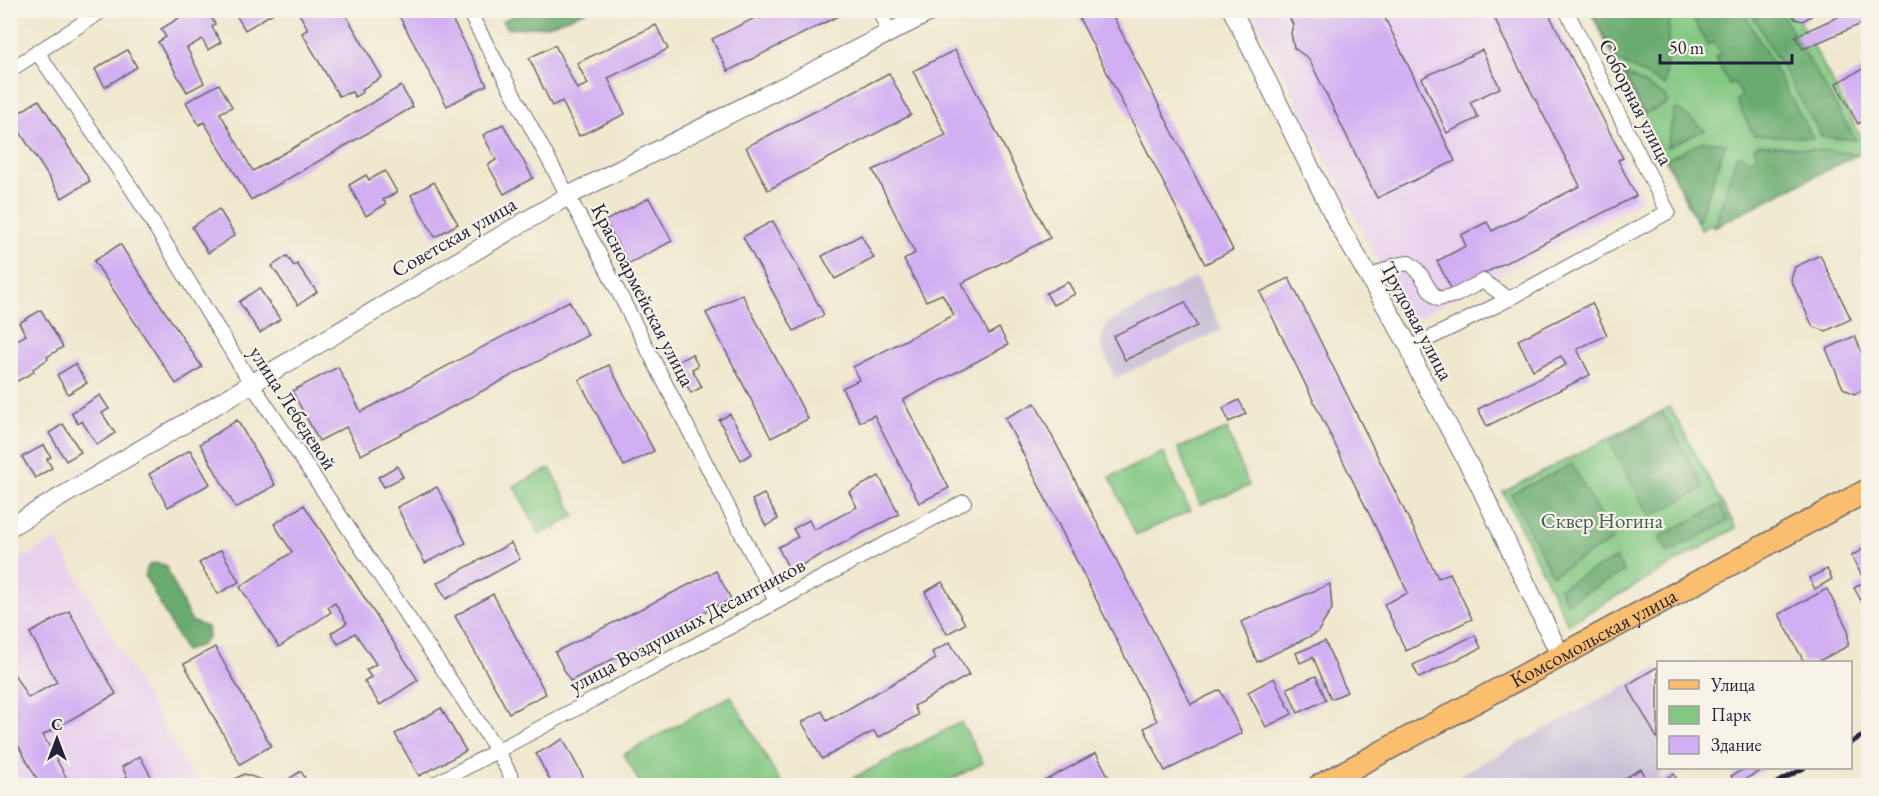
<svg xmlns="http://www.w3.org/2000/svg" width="1879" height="796" viewBox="0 0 1879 796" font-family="'EB Garamond',serif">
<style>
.built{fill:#e9d2ee}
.industrial{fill:#c9bfd7}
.green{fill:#83c882;stroke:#52755e;stroke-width:1.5}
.forest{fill:#6aac70;stroke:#466756;stroke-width:1.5}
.building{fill:#d2aef3}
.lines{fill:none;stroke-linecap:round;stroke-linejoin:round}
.minor-casing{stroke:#6a676e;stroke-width:16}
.tertiary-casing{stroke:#6a676e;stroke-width:20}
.primary-casing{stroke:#6a676e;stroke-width:25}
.minor{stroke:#fff;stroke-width:14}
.tertiary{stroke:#fff;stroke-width:18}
.primary{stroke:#fbbd6e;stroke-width:22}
.rail{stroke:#22223b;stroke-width:4.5}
.labels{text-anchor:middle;stroke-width:4.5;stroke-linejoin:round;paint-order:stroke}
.street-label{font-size:21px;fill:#22223b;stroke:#f7f3e8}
.park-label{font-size:21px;fill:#445c54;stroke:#f7f3e8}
</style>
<rect width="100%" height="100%" fill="#f7f3e8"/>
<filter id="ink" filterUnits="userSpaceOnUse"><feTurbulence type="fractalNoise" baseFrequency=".0167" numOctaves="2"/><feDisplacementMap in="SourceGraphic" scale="12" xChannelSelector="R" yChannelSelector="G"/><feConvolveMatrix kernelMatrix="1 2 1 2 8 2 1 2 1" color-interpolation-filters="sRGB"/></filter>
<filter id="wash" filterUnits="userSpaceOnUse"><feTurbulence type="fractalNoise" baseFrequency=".008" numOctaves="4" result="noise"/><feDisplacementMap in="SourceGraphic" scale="24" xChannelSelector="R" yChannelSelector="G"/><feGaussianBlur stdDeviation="1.35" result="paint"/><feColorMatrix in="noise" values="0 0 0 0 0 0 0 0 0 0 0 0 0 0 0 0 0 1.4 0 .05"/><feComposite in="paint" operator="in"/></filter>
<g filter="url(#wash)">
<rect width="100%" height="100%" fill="#f0e8ce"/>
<g class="built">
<polygon points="1251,11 1550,11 1643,199 1412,321 1377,259"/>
<polygon points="56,539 197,785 11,785 10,565"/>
</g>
<g class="industrial">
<polygon points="1196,277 1222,330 1115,378 1100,344 1107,323"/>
<polygon points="1627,685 1658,740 1658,768 1662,768 1658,785 1439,786"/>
</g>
<g class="green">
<polygon points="1590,11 1795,11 1868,150 1701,230"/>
<polygon points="1670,407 1736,528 1568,624 1503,492"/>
<polygon points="1227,429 1249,486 1200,505 1178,448"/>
<polygon points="1163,452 1190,511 1136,535 1110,477"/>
<polygon points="550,468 575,516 540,535 514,486"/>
<polygon points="731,696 782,785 698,785 696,781 687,785 641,785 624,754"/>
<polygon points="961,722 983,763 940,785 840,785"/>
</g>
<g class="forest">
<polygon points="523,11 523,10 587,11 546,26 509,29 502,21"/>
<polygon points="1592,11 1656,11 1670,15 1665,86 1616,59"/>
<polygon points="1689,11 1743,11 1813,138 1754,135 1736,100 1742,96 1734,82 1729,84 1715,58 1720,54 1714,42 1707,45"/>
<polygon points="1750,11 1780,11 1856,140 1822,137"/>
<polygon points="1624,73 1665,96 1668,103 1644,114"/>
<polygon points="1678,109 1705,130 1667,147 1674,111"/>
<polygon points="1703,141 1726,143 1698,222 1667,159"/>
<polygon points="1759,144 1859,154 1714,227 1736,157 1742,154 1748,161 1757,156 1754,147"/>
<polygon points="1663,412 1704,488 1650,517 1609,441"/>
<polygon points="1572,464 1613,540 1552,575 1511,494"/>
<polygon points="1720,505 1728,521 1668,553 1659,537"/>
<polygon points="1616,558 1624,572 1567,603 1559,588"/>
<polygon points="154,563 165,565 191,621 207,627 208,637 201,645 185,651 145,576 148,566"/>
</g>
<g id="blocks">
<g class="building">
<polygon points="192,10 203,10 204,14 208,12 215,24 212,27 221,42 208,50 202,39 187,48 204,83 187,92 158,42 166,37 161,29"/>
<polygon points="233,10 278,10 245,30"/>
<polygon points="297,10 343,10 382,77 362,89 363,92 355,97 352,92 339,96 302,33 308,29"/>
<polygon points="396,10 447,10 487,85 447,106"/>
<polygon points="771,10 850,10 728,71 712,39"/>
<polygon points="1075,10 1110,10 1233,250 1205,264"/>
<polygon points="1286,10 1381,10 1455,161 1377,198 1315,71 1308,58 1294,48 1291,33 1293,25"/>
<polygon points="1500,10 1543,10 1545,15 1549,14 1623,158 1618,160 1636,196 1452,290 1437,261 1466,246 1461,235 1487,222 1492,231 1580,186 1503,37 1493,14"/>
<polygon points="1789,10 1814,10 1811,16 1803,21 1795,19"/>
<polygon points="1853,10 1868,10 1868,21 1803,49 1795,36"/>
<polygon points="656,25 668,49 608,78 625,114 579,136 562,101 552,106 529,58 555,45 577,89 588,84 577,63"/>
<polygon points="127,50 137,67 105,87 95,69"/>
<polygon points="955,50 1050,238 962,283 989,334 999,328 1008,345 903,400 949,488 919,503 874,415 860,422 842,388 859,380 853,367 954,315 942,294 926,301 904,260 915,253 873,170 946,135 913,71"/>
<polygon points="1482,50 1500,88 1470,102 1478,118 1447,133 1422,78"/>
<polygon points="1868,66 1868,118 1858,124 1836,83"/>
<polygon points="889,73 911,115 768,190 746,147"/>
<polygon points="219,84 232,107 220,113 253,171 401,86 413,107 251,200 204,122 199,125 186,102"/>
<polygon points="39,100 90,181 62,198 11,118"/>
<polygon points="503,124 533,178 504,194 488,165 496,160 483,135"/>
<polygon points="385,171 397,192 383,200 386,204 366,216 349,185 366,175 369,180"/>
<polygon points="434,182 458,224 435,237 411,195"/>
<polygon points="649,198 672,241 628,264 605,221"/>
<polygon points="219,209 235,235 208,253 192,227"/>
<polygon points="773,221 824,315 794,331 743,237"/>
<polygon points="861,235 874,258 835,279 822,256"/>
<polygon points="120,244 202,367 176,384 94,261"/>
<polygon points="1820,255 1851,319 1826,331 1813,327 1791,280 1795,267"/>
<polygon points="287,256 294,266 297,264 317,292 298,305 272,266"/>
<polygon points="1289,278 1438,578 1450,573 1472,619 1406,651 1384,604 1408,593 1260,292"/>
<polygon points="1068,282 1075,294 1053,305 1046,293"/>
<polygon points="259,288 280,319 260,333 239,302"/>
<polygon points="742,294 808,419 771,438 706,313"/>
<polygon points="569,301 588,335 361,455 346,427 319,441 292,391 338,367 361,412"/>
<polygon points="1185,302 1197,326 1125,360 1113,336"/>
<polygon points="1592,303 1607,335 1577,349 1590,375 1487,426 1478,409 1566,365 1561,356 1533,370 1518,340"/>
<polygon points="41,310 63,347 47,357 48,359 33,369 34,372 10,385 10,344 26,335 19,323"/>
<polygon points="1855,336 1868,368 1868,388 1854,394 1843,388 1826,349"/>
<polygon points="692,354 698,366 692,369 702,387 691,393 675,363"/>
<polygon points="75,364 87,383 68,394 57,375"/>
<polygon points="609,365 654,451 624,466 579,380"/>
<polygon points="100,395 109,409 102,413 115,433 97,445 82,421 78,424 71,413"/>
<polygon points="1239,400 1246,414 1229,422 1223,408"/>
<polygon points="1035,403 1191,704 1220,690 1242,733 1165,771 1144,728 1157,721 1005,418"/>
<polygon points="730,414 752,454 741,460 719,420"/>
<polygon points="237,420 275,485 236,508 200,444"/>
<polygon points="63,424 81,452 66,461 49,433"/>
<polygon points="44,445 51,457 47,459 52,468 35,478 22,457"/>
<polygon points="190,450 210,484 168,507 149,474"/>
<polygon points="397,466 403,477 384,487 378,477"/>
<polygon points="879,476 899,514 790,571 778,547 798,537 793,529 809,520 814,530 857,507 849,492"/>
<polygon points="437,487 466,543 425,563 397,507"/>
<polygon points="764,494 778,519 766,526 752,500"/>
<polygon points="304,505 418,680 380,705 364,681 371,677 366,670 376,664 355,633 338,644 331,633 347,623 335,603 328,607 331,612 279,647 240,587 292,552 274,524"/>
<polygon points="511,543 520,559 446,599 437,583"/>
<polygon points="1868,546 1868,613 1854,588 1865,581 1851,556"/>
<polygon points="221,550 239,582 218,594 199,563"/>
<polygon points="1827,569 1832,579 1815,589 1809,578"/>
<polygon points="716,571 731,599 570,681 555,652"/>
<polygon points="942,582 965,624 947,634 925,592"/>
<polygon points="1330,584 1332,609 1317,633 1257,662 1241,622"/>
<polygon points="1827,589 1848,630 1848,646 1817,662 1804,662 1779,614"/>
<polygon points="493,594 546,694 509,713 455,616"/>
<polygon points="69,611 116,694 43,735 71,786 41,786 15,740 10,742 10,667 28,698 57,682 30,633"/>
<polygon points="1475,635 1481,648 1419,678 1413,665"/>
<polygon points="1325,641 1347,692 1331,699 1313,657 1300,663 1296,653"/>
<polygon points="950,642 969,675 914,706 918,715 878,738 874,731 822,759 802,722 822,711 827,721 936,659 932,652"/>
<polygon points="215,647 271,746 240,764 184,664"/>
<polygon points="1657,667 1658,669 1658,740 1627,685"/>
<polygon points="1316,676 1326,700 1298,713 1287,688"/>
<polygon points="1274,678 1292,714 1266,727 1248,692"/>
<polygon points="441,708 466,751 419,776 395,734"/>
<polygon points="563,739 588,786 553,786 536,754"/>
<polygon points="1096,753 1111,781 1103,786 1035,786"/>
<polygon points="140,756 156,786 111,786 127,777 122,767"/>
<polygon points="1746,768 1766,768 1736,784 1731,776"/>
<polygon points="1641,769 1651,786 1611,786"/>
<polygon points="301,771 309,786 278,786"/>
<polygon points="244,774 277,785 277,786 222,786"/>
<polygon points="1674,774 1680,786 1658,786 1657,783"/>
</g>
</g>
</g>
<g filter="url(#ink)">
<use href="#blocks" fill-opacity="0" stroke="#6a676e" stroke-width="1.5"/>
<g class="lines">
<g class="minor-casing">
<g id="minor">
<polyline points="468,10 593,242 776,601"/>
<polyline points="879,10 889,32"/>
<polyline points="37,52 132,189 251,383 497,750 516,786"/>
<polyline points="10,70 103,10"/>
<path d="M1368 278 1396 265 1409 263C1424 272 1425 289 1438 299L1456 295 1483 281 1509 299"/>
<polyline points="1410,348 1509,299 1668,212 1566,10"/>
<polyline points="431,786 964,502"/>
</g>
</g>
<g class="tertiary-casing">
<g id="tertiary">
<polyline points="1232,10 1337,222 1410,348 1417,368 1478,482 1560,655"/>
<polyline points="10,527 568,196 934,10"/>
</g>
</g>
<g class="primary-casing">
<g id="primary">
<path id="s1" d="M1319 786 1868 490"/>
</g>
</g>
<use href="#minor" class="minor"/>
<use href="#tertiary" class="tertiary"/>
<use href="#primary" class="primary"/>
<g class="rail">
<polyline points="1850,743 1868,733"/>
<polyline points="1771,786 1804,768"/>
</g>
</g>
</g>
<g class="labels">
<g class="street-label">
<text transform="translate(1636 102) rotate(63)" y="7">Соборная улица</text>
<text transform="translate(454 237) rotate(-30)" y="7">Советская улица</text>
<text transform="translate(643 295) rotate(63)" y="7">Красноармейская улица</text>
<text transform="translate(1417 321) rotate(62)" y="7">Трудовая улица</text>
<text transform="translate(293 408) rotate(57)" y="7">улица Лебедевой</text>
<text transform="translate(687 625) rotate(-28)" y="7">улица Воздушных Десантников</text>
<text dy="7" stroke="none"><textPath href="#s1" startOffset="312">Комсомольская улица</textPath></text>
</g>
<g class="park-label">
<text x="1602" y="528">Сквер Ногина</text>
</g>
</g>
<rect width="1879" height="796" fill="none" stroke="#f7f3e8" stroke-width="36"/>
<rect x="1657" y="661" width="195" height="108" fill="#f7f3e8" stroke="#a29fa3" stroke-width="1.5"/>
<rect x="1669" y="680" width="30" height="9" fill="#fbbd6e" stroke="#a29fa3" stroke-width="1.5"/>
<text x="1711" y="691" font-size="18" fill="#22223b">Улица</text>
<rect x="1669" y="706" width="30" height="18" fill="#83c882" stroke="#a29fa3" stroke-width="1.5"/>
<text x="1711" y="721" font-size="18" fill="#22223b">Парк</text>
<rect x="1669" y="736" width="30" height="18" fill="#d2aef3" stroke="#a29fa3" stroke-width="1.5"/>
<text x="1711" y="751" font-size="18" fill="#22223b">Здание</text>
<g transform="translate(57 739)" stroke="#f7f3e8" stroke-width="4.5" paint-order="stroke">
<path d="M0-4.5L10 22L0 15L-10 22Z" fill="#22223b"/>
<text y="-9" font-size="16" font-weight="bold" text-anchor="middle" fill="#22223b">С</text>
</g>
<path d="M1660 54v9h132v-9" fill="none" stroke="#22223b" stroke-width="3"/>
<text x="1669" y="54" font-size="18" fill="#22223b" stroke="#f7f3e8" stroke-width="4.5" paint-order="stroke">50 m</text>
</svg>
